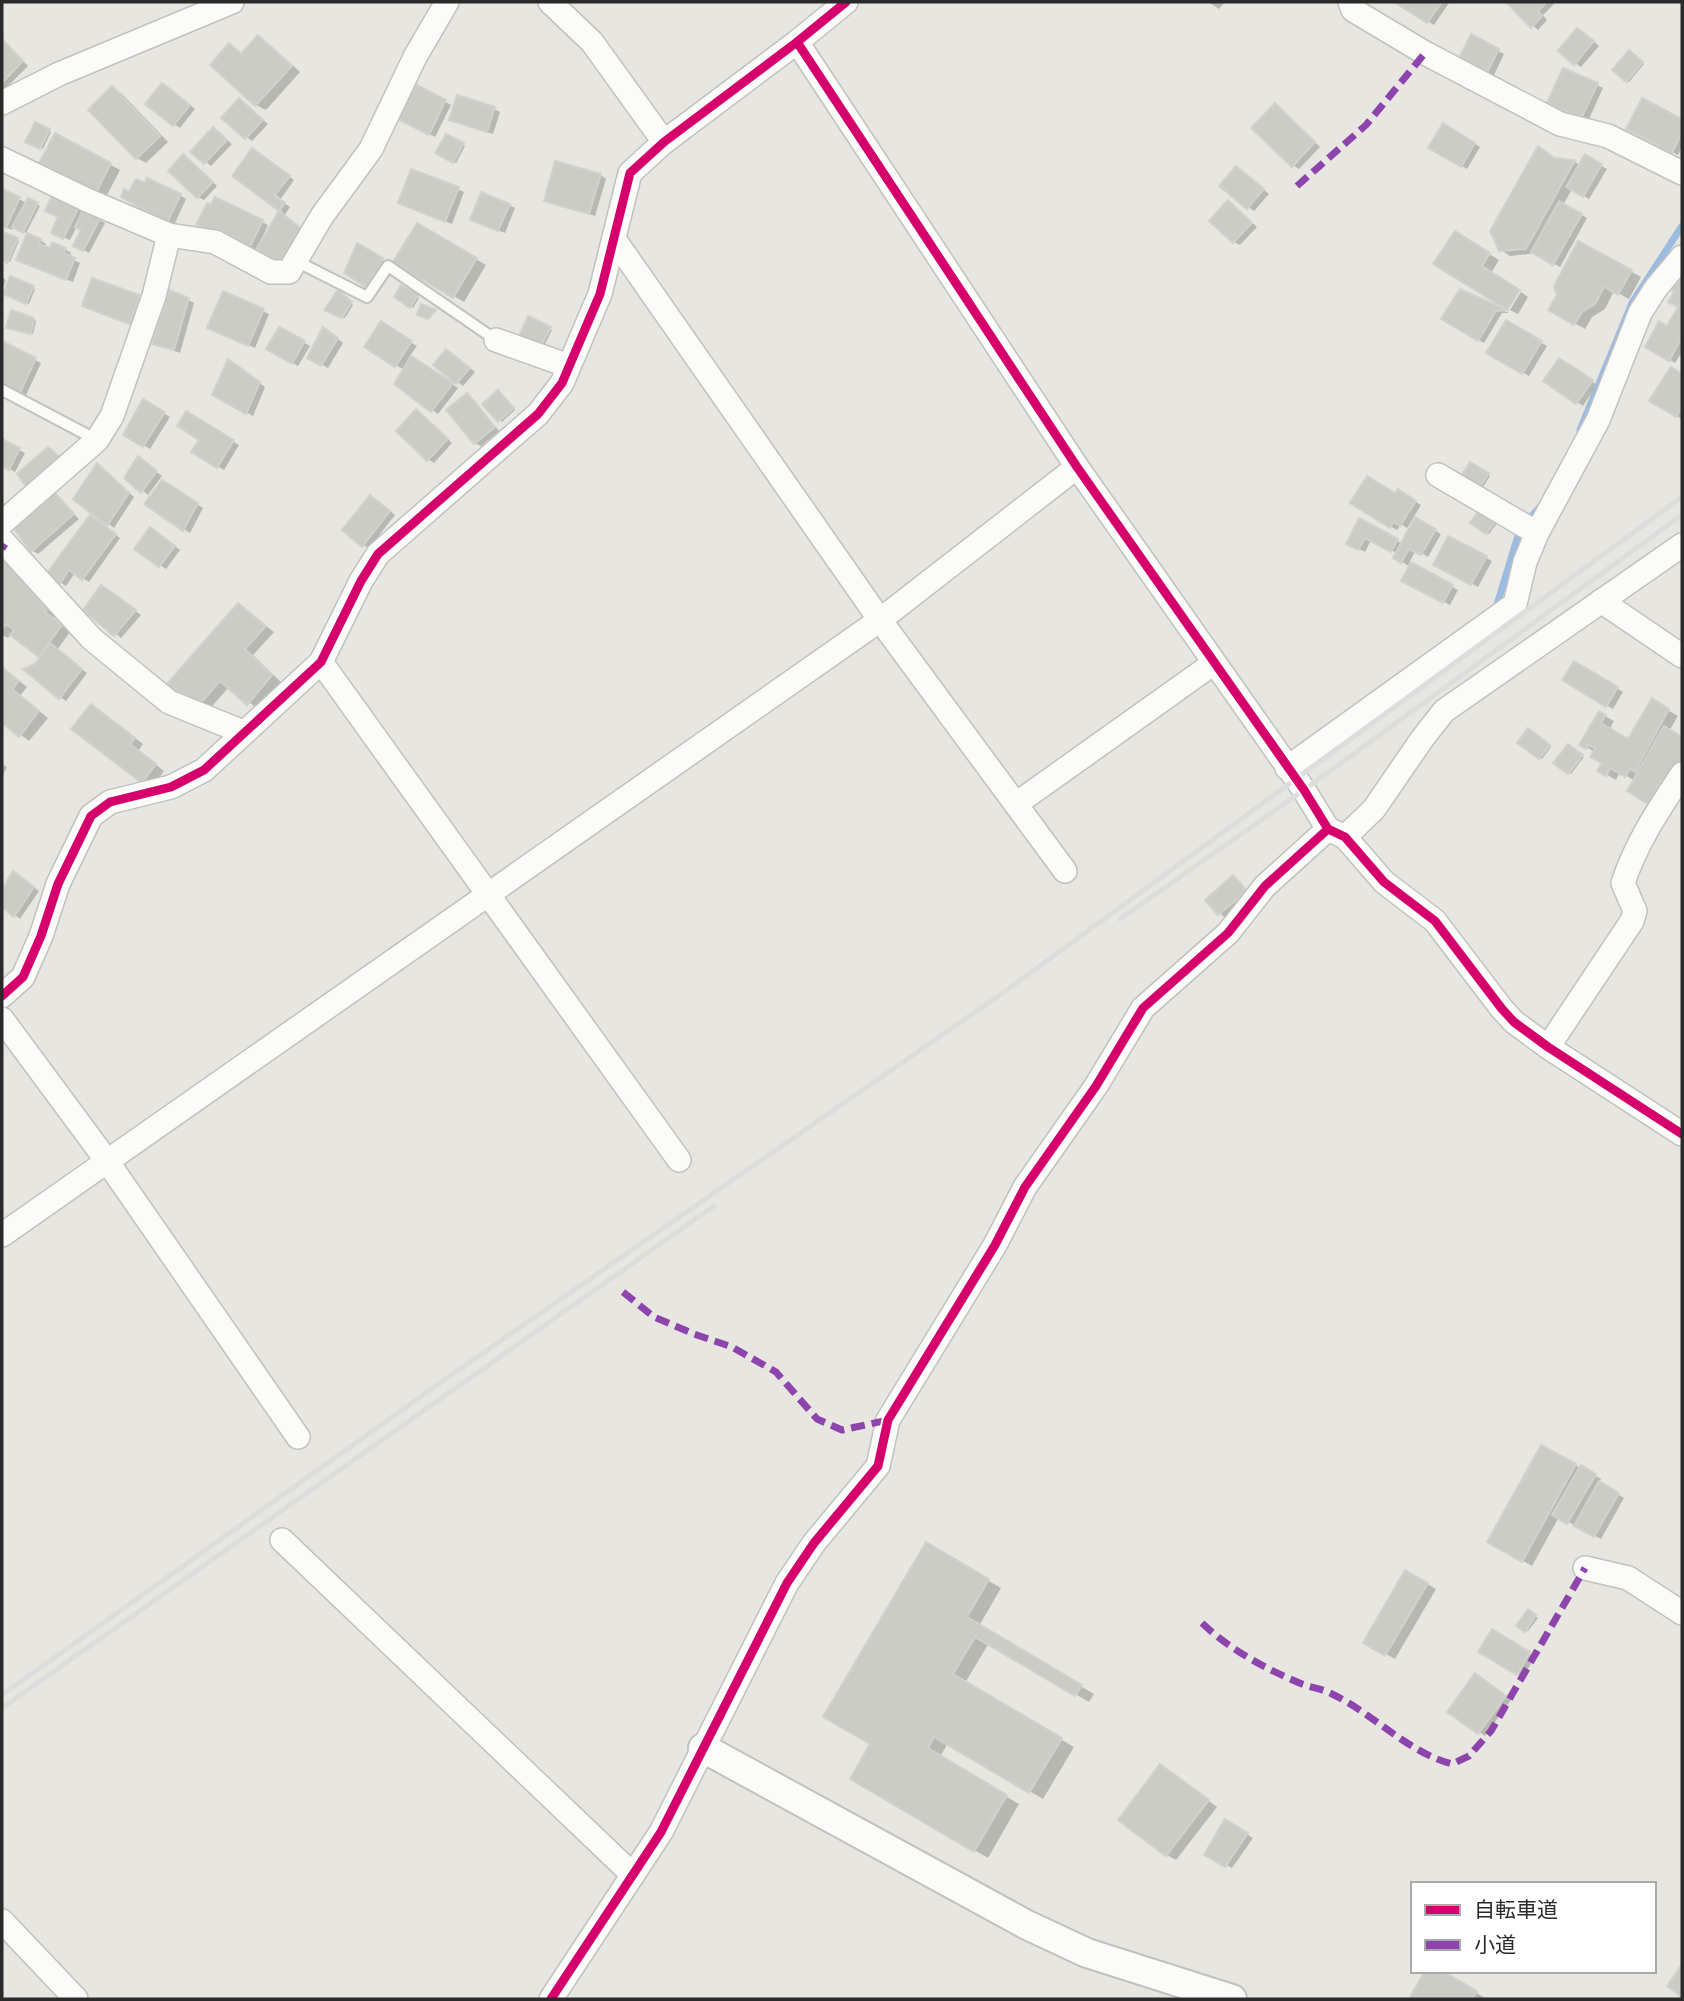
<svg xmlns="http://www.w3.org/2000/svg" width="1684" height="2001" viewBox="0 0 1684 2001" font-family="'Archivo Narrow','Noto Sans JP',sans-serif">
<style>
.shadow{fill:#0003}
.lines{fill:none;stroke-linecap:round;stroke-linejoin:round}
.stream{stroke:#9dbbdf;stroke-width:7}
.building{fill:#ccccc7;stroke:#d2d1cc;stroke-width:2}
.service-casing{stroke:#c2c1c0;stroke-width:14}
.minor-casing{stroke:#c2c1c0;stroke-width:26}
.tertiary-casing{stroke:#c2c1c0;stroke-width:32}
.service{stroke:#fbfbfa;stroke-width:10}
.minor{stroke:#fbfbfa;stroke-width:23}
.tertiary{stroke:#fbfbfa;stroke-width:28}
.rail{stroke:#deddde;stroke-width:5}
.quiet{stroke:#8e44ad;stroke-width:7;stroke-dasharray:14 7;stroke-linecap:butt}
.cycleway-casing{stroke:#fff;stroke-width:13}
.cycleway{stroke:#d6006c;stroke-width:9}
</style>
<rect width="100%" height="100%" fill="#e7e6e0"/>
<g class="shadow">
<polygon points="1208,2 1225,2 1219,9"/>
<polygon points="1398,2 1448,2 1449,3 1434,25"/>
<polygon points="1508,2 1556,2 1543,15 1547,20 1538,30"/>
<polygon points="1584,33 1599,46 1581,67 1575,63"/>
<polygon points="258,37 268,43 300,72 266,110 256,105 212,65 229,45 243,55"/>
<polygon points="1472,37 1504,54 1493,77 1460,59"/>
<polygon points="2,40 28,66 5,89 2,87"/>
<polygon points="1632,54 1644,64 1629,82 1627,81"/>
<polygon points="1597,85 1603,88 1588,121 1555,106"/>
<polygon points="416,86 451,105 435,137 400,119"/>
<polygon points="169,88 195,109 180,128 174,124"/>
<polygon points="112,89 122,94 168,142 146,163 137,158"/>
<polygon points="239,100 268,124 252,141 224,118"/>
<polygon points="1643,101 1682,121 1682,147 1678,155 1628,129"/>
<polygon points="494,109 500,112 493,134 457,122"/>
<polygon points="1281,109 1320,147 1299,169 1293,165"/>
<polygon points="36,124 51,132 43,149 28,141"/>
<polygon points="1444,125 1480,147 1467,169 1431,147"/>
<polygon points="219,133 232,144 211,166 193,152"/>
<polygon points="56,135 120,170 105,199 41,164"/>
<polygon points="446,136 465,146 456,163 438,153"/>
<polygon points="1539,148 1557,160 1575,162 1580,165 1586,157 1607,169 1589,199 1572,189 1563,205 1587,218 1560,267 1536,253 1510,256 1501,250"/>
<polygon points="259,154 294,180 280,200 290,207 284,216 307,233 280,265 255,253 212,207 216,200 268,225 262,238 265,239 282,211 234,176"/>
<polygon points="189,160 217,186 204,200 198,197"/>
<polygon points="1242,172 1269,194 1254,211 1221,186"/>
<polygon points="600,175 606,179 595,216 546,200"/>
<polygon points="458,189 464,192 452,224 406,206"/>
<polygon points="2,191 27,203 28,200 40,206 26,233 14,226 12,230 2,225"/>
<polygon points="130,194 180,195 186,199 174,225 123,197"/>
<polygon points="509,205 515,208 505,233 478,223"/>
<polygon points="1234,206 1257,227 1240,245 1234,242"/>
<polygon points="78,208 105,223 89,253 75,245 83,230 77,226 70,240 53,232"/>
<polygon points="418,225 486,265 464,302 396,262"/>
<polygon points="1455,233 1499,260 1491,273 1507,308"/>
<polygon points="3,234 19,241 10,262 2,259"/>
<polygon points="40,240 46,244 44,248 65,249 71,253 69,258 80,263 73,282 24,263"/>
<polygon points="1579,243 1641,277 1629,299 1614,291 1605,309 1592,317 1585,329 1551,310 1559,296"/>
<polygon points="358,246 388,263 372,289 347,272"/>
<polygon points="2,277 6,280 2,291 5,292 11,279 35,289 29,304 2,293"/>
<polygon points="1677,281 1682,284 1682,356 1680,355 1675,363 1647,346 1667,328 1680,306 1676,292"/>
<polygon points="401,288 419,298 413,308 396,297"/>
<polygon points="1460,291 1509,313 1502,313 1484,343 1444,318"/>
<polygon points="1521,292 1528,297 1518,314 1510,310"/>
<polygon points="341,293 353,305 345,318 327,310"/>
<polygon points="224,294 269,314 255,348 215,331"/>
<polygon points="139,297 145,300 135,326 84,306"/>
<polygon points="188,300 194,303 180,353 154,343"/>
<polygon points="529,318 552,330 544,346 521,335"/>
<polygon points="33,319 36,321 33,334 11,328"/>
<polygon points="1507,322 1547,346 1529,376 1489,353"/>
<polygon points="382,324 417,346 409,357 458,388 438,414 396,384 404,370 367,347"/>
<polygon points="280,329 310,346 298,366 268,349"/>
<polygon points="330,333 343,343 328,368 309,357"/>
<polygon points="2,343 41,363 26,395 2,383"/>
<polygon points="453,354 475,372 463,386 435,365"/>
<polygon points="1566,364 1597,385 1583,406 1545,381"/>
<polygon points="234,365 265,387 253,416 214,394"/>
<polygon points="1671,369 1682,376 1682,419 1652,401"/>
<polygon points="500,393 515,410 502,422 484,404"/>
<polygon points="467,395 473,399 499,431 481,446 475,443"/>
<polygon points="144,401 170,417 150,449 126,434"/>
<polygon points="417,412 452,443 434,463 428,459"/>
<polygon points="187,414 239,445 224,470 194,452 201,439"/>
<polygon points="2,441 25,453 15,472 2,464"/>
<polygon points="143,462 162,476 148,495 126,477"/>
<polygon points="1470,464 1490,476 1483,487 1463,476"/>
<polygon points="103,469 134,497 114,528 76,499"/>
<polygon points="163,482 203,508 190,533 146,504"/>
<polygon points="1399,491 1421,505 1407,528 1401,524 1397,530 1352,503 1396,496"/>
<polygon points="53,493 79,519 38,554 33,551 14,527"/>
<polygon points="377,501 395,515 369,548 363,545"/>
<polygon points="1501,518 1489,534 1473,523"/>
<polygon points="96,520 120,538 89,582 75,573 66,586 48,575"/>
<polygon points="1416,520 1441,534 1428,557 1416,550 1409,563 1458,590 1450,605 1403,580 1410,567 1395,557 1397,553 1371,540 1365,552 1348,543 1360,521 1401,543"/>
<polygon points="156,532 180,550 166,569 136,548"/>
<polygon points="1449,538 1492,561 1478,587 1435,564"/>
<polygon points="5,561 59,611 53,619 70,632 57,650 87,673 66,701 60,697 36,666 43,657 11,634 8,638 2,635 2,566"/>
<polygon points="107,591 141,615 121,638 86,610"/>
<polygon points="238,605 274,632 253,655 281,682 258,709 229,687 207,712 197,706"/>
<polygon points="1575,663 1623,692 1613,709 1564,680"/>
<polygon points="2,668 27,687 20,696 48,718 29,741 2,721"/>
<polygon points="1652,701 1678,716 1669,731 1682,739 1682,777 1658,808 1629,791 1635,781 1620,772 1616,780 1599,770 1604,763 1595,752 1581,744 1599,713 1614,721 1609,730 1629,741"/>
<polygon points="101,712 143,744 138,751 164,771 152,787 143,782"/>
<polygon points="1528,730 1551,747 1542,759 1519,743"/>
<polygon points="1568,746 1584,757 1571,774 1556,763"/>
<polygon points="2,764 7,767 2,777"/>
<polygon points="13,873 39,891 20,919 2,904 2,893"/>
<polygon points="1233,877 1252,895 1225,918 1207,900"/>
<polygon points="1541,1447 1601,1479 1599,1483 1624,1498 1601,1539 1559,1517 1532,1566 1490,1542"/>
<polygon points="926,1544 1001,1588 979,1626 1094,1694 1089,1702 989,1643 965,1683 1074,1747 1043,1799 948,1743 940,1757 1019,1804 988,1858 853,1778 873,1744"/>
<polygon points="1406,1572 1436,1589 1395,1659 1365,1642"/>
<polygon points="1528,1612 1538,1618 1528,1631 1519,1625"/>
<polygon points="1492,1632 1535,1657 1523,1677 1480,1651"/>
<polygon points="1482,1679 1511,1700 1485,1736 1450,1711"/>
<polygon points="1161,1766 1217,1807 1176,1860 1167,1855"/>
<polygon points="1226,1821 1253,1838 1232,1868 1206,1854"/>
<polygon points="1439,1971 1485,1998 1485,1999 1411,1999"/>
</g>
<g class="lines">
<g class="stream">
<polyline points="1580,430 1632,303 1682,226"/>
<polyline points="1496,608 1520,529 1539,508"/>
</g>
</g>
<g class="building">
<polygon points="1394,2 1442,2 1427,23"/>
<polygon points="1506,2 1547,2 1538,11 1542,16 1531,28"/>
<polygon points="1577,28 1594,41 1574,65 1558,51"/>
<polygon points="1471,34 1499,49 1486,75 1458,60"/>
<polygon points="258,35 292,66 255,106 210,65 229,43 241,54"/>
<polygon points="2,39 23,61 2,83"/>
<polygon points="1629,50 1643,62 1626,82 1612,70"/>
<polygon points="1563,68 1598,83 1581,119 1547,103"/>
<polygon points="162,83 190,105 173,126 145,104"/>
<polygon points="415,84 446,100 429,135 398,119"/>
<polygon points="112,86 160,136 136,159 88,110"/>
<polygon points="457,95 495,107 487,132 449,120"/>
<polygon points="239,98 263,120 245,139 221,118"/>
<polygon points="1642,98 1682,119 1682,132 1672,153 1626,129"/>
<polygon points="1275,103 1315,142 1292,167 1251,128"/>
<polygon points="35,122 50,129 40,149 25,142"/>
<polygon points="1443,123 1475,143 1461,167 1428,148"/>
<polygon points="213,127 227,140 204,164 190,152"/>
<polygon points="55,133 111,163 95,195 38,165"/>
<polygon points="446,134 464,143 453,163 435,153"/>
<polygon points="1538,146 1554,158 1575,160 1526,249 1499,251 1490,231"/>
<polygon points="252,148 290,176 275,195 285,203 279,211 232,176"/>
<polygon points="183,154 213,182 197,198 168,171"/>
<polygon points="1585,154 1602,164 1583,197 1566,187"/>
<polygon points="555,161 601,174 589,214 544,201"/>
<polygon points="1236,166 1264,189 1247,209 1219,186"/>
<polygon points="411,169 459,187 445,222 398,203"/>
<polygon points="147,178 181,194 167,223 121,197 124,189 129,192 136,179 145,183"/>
<polygon points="2,189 20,197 6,228 2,226"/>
<polygon points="481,192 510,204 498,231 470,220"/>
<polygon points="53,194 79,207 63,239 51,233 58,217 45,211"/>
<polygon points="215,197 263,220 248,251 196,225 207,203 211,205"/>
<polygon points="28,198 38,203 23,233 12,227"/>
<polygon points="1228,200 1252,223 1233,243 1209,221"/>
<polygon points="1559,201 1582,214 1553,265 1531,252"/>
<polygon points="83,210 100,219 83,251 73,246 81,230 75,227"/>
<polygon points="279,211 302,229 284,260 272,263 255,251"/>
<polygon points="417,223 477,258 453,298 393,262"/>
<polygon points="1455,231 1490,253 1482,266 1520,290 1507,310 1433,264"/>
<polygon points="3,232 18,238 7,263 2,260"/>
<polygon points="27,233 41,239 39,244 50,248 52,242 66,248 64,253 75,258 66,280 16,260"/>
<polygon points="1578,241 1632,270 1618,295 1604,287 1595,304 1582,312 1574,325 1548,310 1557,295 1554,286"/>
<polygon points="357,243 383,258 366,287 344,273"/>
<polygon points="10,276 34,286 26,304 3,294"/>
<polygon points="92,278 140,295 129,324 82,306"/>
<polygon points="1676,279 1682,282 1682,330 1680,334 1682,337 1669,361 1645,347 1659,321 1667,326 1678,307 1668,302 1674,292 1670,289"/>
<polygon points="401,285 418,295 410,308 394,297"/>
<polygon points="1460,289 1507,310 1496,311 1478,341 1441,319"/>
<polygon points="169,290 189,298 174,350 152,344"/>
<polygon points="338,290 352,302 342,318 324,310"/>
<polygon points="223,291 264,309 248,346 207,328"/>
<polygon points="421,304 436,310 428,319 417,315"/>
<polygon points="11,310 34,318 31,334 6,328"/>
<polygon points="528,316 551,327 541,346 519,336"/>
<polygon points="1506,320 1542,341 1522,374 1486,353"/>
<polygon points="381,321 412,341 395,367 364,347"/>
<polygon points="279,327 305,341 292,364 266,349"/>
<polygon points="323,327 338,338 321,366 307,358"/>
<polygon points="2,341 36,358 20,393 2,384"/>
<polygon points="446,349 470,368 456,384 433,365"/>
<polygon points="411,356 453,383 431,412 394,384"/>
<polygon points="1559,358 1593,380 1576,404 1543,381"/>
<polygon points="228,359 260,382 246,414 212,395"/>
<polygon points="1671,367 1682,374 1682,407 1676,417 1649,401"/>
<polygon points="498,390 514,408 498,422 482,404"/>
<polygon points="467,393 495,427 474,444 446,410"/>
<polygon points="143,399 165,412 143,447 123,435"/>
<polygon points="416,409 448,439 427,461 396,431"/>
<polygon points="186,411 234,440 217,468 191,452 199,440 177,426"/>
<polygon points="2,439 20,448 9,470 2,466"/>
<polygon points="48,447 61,458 29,490 17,474"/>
<polygon points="138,456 157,471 141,493 124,478"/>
<polygon points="1470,462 1489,473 1479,488 1461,476"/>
<polygon points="97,463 129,493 107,526 73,499"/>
<polygon points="1367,476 1395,493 1398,489 1416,501 1400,526 1394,522 1390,528 1350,503"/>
<polygon points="162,480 198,503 183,531 144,504"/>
<polygon points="53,491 74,514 31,552 12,526"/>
<polygon points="370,495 390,511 362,547 342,530"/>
<polygon points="1483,505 1499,516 1486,534 1470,523"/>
<polygon points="90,515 116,534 82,580 69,570 59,585 45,576"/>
<polygon points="1415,517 1436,529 1421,555 1409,549 1401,563 1393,558"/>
<polygon points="1359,518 1398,539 1391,552 1365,538 1358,550 1346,544"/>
<polygon points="150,527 175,546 159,567 134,549"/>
<polygon points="1448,536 1487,556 1471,585 1433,565"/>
<polygon points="5,559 24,573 33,591 51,604 45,612 62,625 39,657 10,635 14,630 6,624 2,629 2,563"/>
<polygon points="1411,562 1453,585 1443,603 1401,581"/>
<polygon points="101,585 136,610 114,636 83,610"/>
<polygon points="238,603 266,626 245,649 272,675 247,705 220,681 196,708 167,684"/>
<polygon points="50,643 82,669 59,699 23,669 35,664"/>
<polygon points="1574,661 1618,687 1606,707 1562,680"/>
<polygon points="2,667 19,681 12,689 39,711 19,737 2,723"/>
<polygon points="1652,698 1669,709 1635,772 1630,769 1625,777 1610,768 1606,776 1597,771 1602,763 1590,757 1595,748 1588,745 1586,749 1579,745 1599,711 1606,715 1601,723 1628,739"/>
<polygon points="91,704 135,738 130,744 156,764 142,783 71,729"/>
<polygon points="1664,726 1682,737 1682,767 1666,784 1660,781 1648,804 1627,791"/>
<polygon points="1528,728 1550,745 1539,759 1517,743"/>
<polygon points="1568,744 1583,755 1568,774 1553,763"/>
<polygon points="13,871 34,887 14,917 2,907 2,890"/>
<polygon points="1233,875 1247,891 1218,915 1205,900"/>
<polygon points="1541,1445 1576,1464 1522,1562 1487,1542"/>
<polygon points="1581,1465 1596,1474 1567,1524 1552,1515"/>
<polygon points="1599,1481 1619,1493 1594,1537 1574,1526"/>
<polygon points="926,1542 989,1579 967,1617 1082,1685 1075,1696 975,1637 953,1674 1062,1738 1029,1793 934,1737 928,1748 1007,1795 974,1852 850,1779 870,1744 823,1717"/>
<polygon points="1405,1570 1428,1583 1385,1656 1363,1643"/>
<polygon points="1528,1609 1536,1615 1525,1632 1516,1626"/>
<polygon points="1492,1629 1530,1652 1517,1675 1478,1652"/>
<polygon points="1475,1673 1506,1696 1478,1734 1447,1712"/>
<polygon points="1160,1764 1209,1800 1166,1856 1118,1820"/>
<polygon points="1225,1819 1248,1833 1225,1867 1204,1855"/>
<polygon points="1682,1964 1682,1997 1667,1986"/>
<polygon points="1425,1971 1442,1971 1477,1991 1472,1999 1409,1999"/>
</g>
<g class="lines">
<g class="service-casing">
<g id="service">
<polyline points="296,261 367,297 388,266 496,340"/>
<polyline points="2,390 97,440"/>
</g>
</g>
<g class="minor-casing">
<g id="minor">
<polyline points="550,2 592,42 664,142"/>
<polyline points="1350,2 1353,10 1425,53 1560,124 1608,136 1682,173"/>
<polyline points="797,42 1077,467 1304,790 1328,829 1345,837 1384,882 1435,921 1502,1009 1514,1022 1548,1047 1682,1134"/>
<polyline points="2,103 59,74 232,2"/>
<polyline points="2,159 87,200 169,235 215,242 271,272 289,272 322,216 371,149 415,57 447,2"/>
<polyline points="614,239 880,620 1065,871"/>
<polyline points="496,340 569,366"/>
<polyline points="1438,475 1537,533"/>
<polyline points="2,523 97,440 112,416 154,296 169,235"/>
<polyline points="2,540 92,639 169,702 243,732"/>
<polyline points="1601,601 1682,656"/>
<polyline points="321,662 679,1160"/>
<polyline points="1287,768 1515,604 1525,562 1537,533 1598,420 1640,313 1656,288 1682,257"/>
<polyline points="1016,804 1214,663"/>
<polyline points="1345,837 1374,809 1422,739 1444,711 1682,545"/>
<polyline points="2,996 23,977 41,936 58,884 91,816 110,802 171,787 204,770 321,662 361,581 378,554 538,414 562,383 600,294 630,173 664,142 797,42 846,2"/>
<polyline points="2,1019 107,1161 298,1437"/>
<path d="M1548 1047 1632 921 1635 911 1623 883C1636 843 1659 809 1682 774"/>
<polyline points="2,1235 880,620 1077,467"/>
<polyline points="282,1540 633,1875"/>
<polyline points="1585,1568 1628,1578 1682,1613"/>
<polyline points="2,1921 76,1999"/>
<polyline points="551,1999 661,1832 787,1583 814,1543 878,1466 888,1420 995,1245 1025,1187 1096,1086 1143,1008 1228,933 1265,886 1328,829"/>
</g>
</g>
<g class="tertiary-casing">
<polyline id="tertiary" points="703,1748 1027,1925 1087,1953 1232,1999"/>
</g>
<use href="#service" class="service"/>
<use href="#minor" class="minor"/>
<use href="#tertiary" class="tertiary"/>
<g class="rail">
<polyline points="1120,919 1304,790 1682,515"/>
<polyline points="2,1695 444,1380 1007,990 1682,497"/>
<polyline points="2,1708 714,1206"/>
</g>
<g class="quiet">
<polyline points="1297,186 1366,125 1425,53"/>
<polyline points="2,549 5,544"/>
<polyline points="623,1292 654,1317 694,1334 732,1347 776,1372 817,1419 842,1430 888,1420"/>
<path d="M1202 1623C1230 1650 1266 1669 1302 1684 1312 1688 1323 1689 1332 1694 1374 1714 1407 1752 1452 1764L1469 1756 1491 1731 1585 1568"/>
</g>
<g class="cycleway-casing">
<g id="cycleway">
<polyline points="797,42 1077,467 1304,790 1328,829 1345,837 1384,882 1435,921 1502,1009 1514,1022 1548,1047 1682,1134"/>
<polyline points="2,996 23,977 41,936 58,884 91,816 110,802 171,787 204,770 321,662 361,581 378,554 538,414 562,383 600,294 630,173 664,142 797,42 846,2"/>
<polyline points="551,1999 661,1832 787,1583 814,1543 878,1466 888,1420 995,1245 1025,1187 1096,1086 1143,1008 1228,933 1265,886 1328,829"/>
</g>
</g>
<use href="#cycleway" class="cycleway"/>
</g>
<rect width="1684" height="2001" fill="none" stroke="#2a2a2a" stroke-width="7"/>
<rect x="1411" y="1882" width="245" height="91" fill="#ffffff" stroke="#aaaaaa" stroke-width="2"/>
<rect x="1425" y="1905" width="35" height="10" fill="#d6006c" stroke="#aaaaaa" stroke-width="2"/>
<text x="1474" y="1917" font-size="21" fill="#2a2a2a">自転車道</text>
<rect x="1425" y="1940" width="35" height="10" fill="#8e44ad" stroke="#aaaaaa" stroke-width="2"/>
<text x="1474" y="1952" font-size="21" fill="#2a2a2a">小道</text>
</svg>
